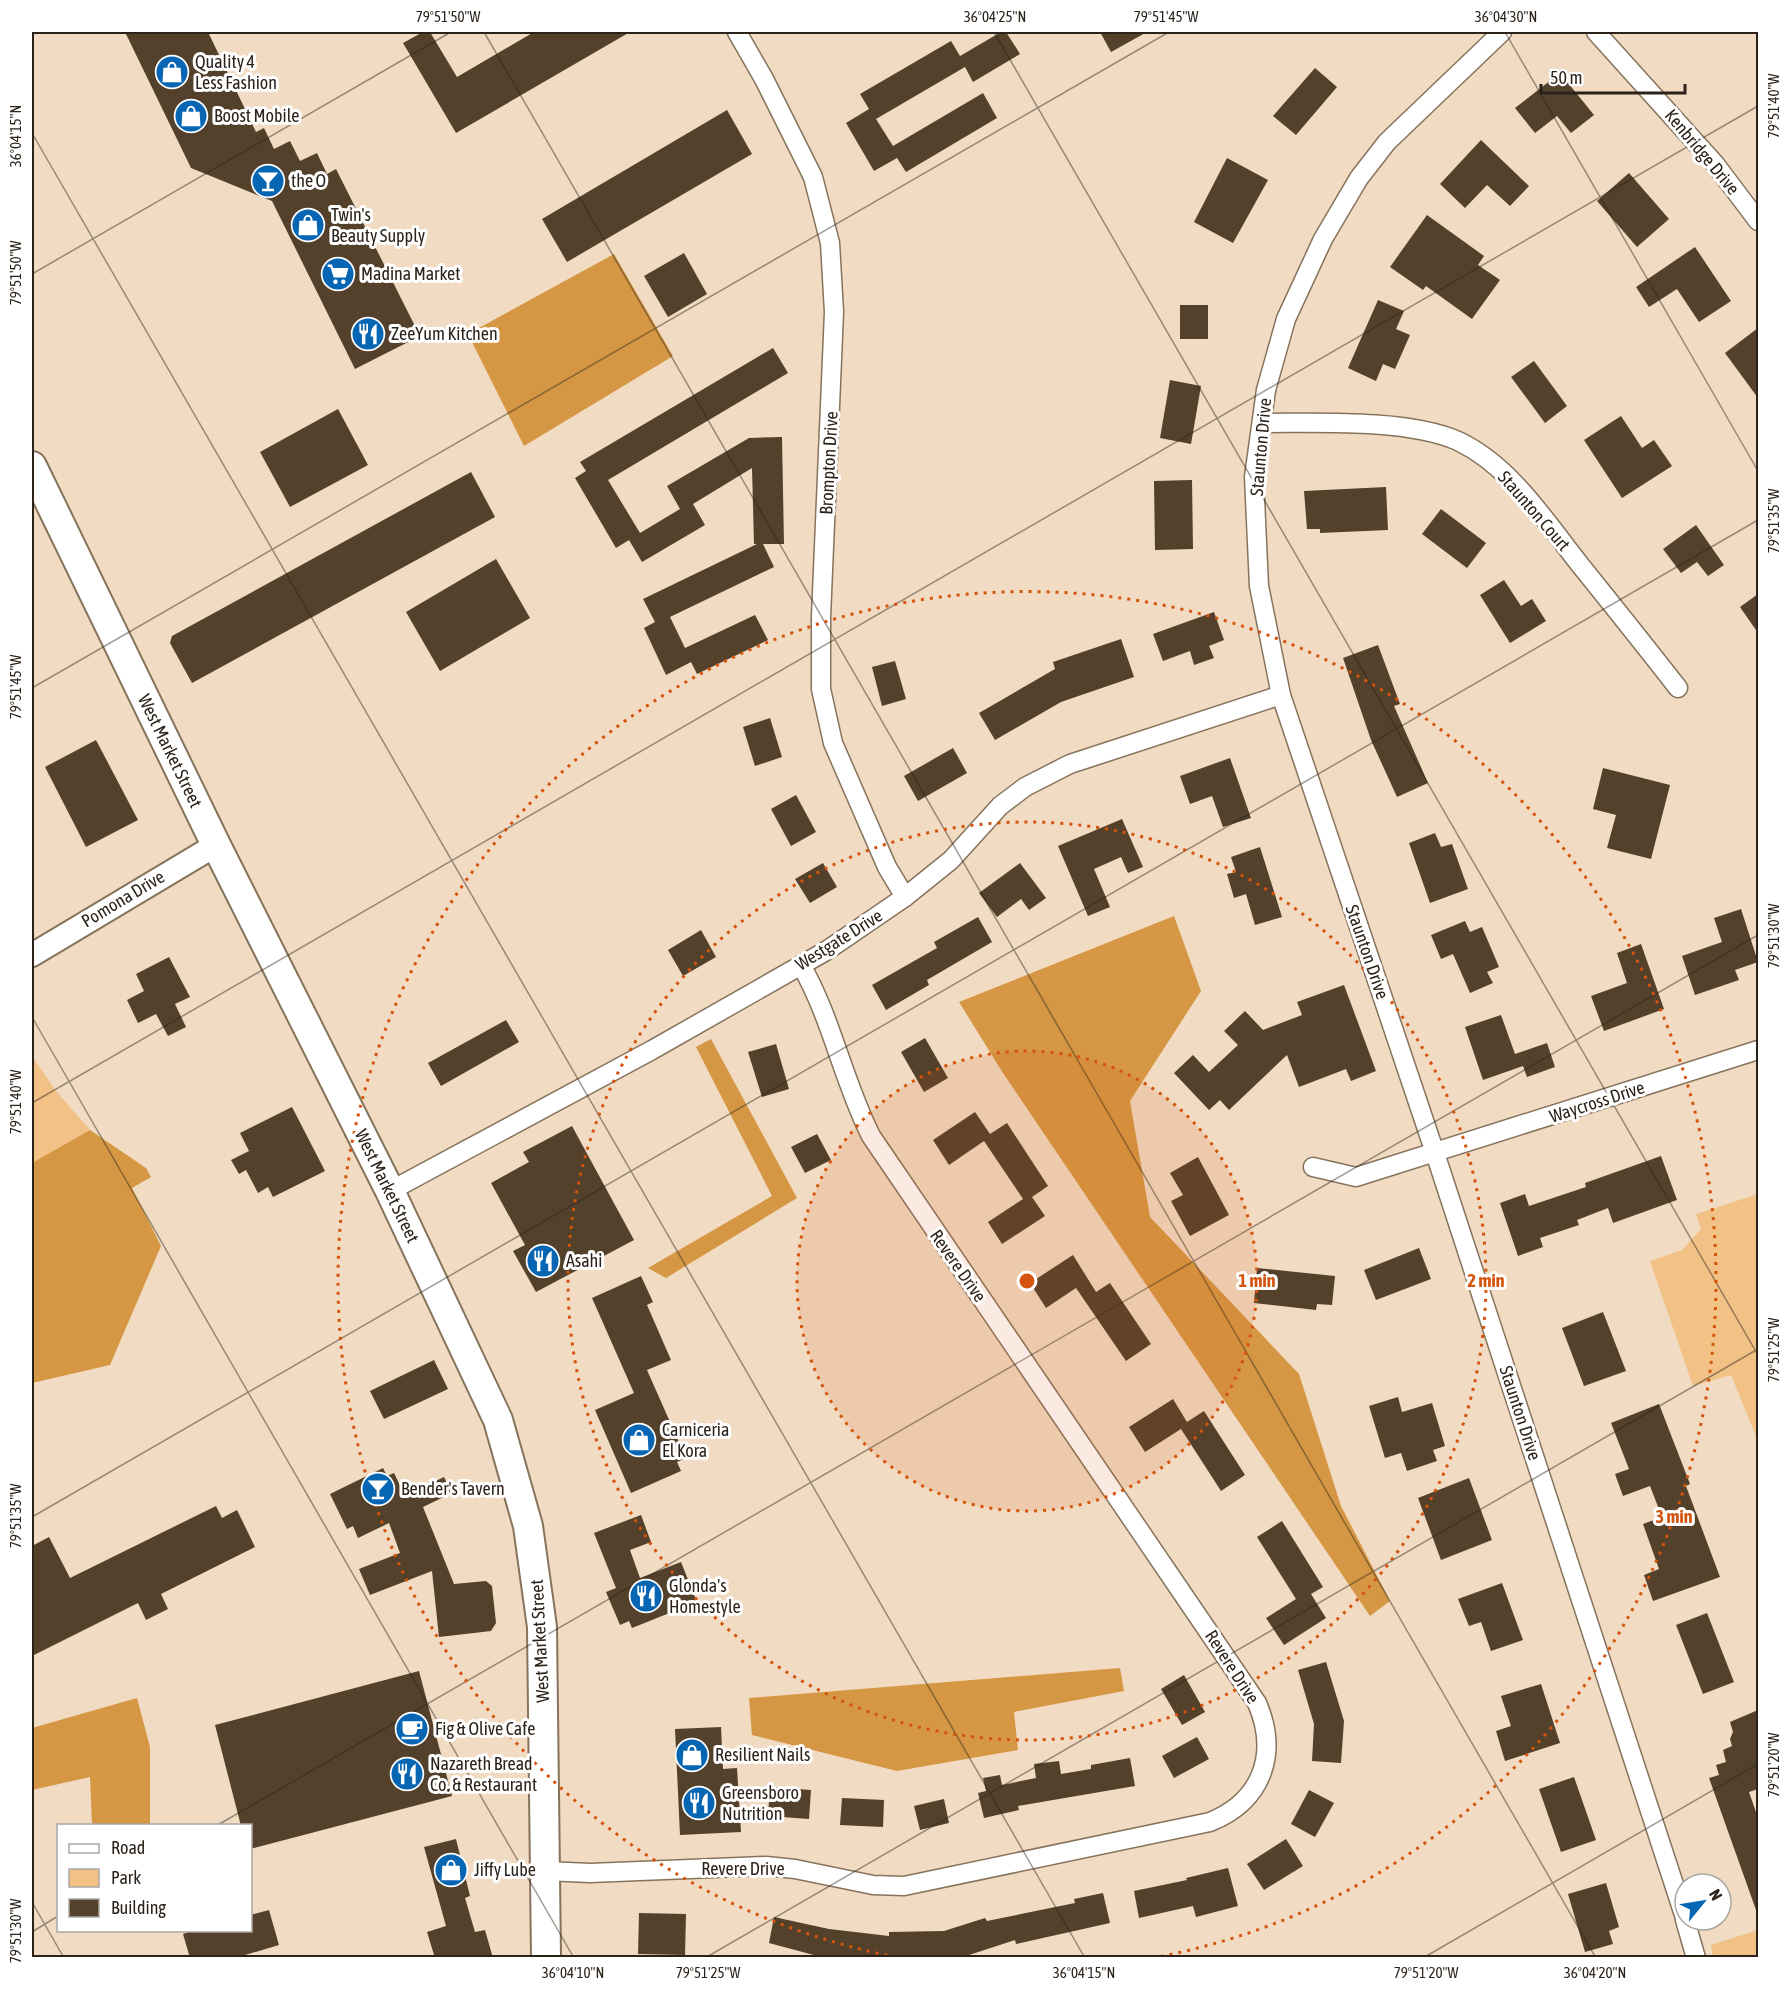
<svg xmlns="http://www.w3.org/2000/svg" width="1790" height="1989" viewBox="0 0 1790 1989" font-family="'Asap Condensed',sans-serif">
<style>
.green{fill:#f2c185}
.forest{fill:#d59743}
.building{fill:#53412c}
.lines{fill:none;stroke-linecap:round;stroke-linejoin:round}
.minor-casing{stroke:#86735c;stroke-width:21}
.tertiary-casing{stroke:#86735c;stroke-width:26}
.primary-casing{stroke:#86735c;stroke-width:32}
.minor{stroke:#fff;stroke-width:18}
.tertiary{stroke:#fff;stroke-width:22}
.primary{stroke:#fff;stroke-width:28}
.ticks{fill:none;stroke:#2b231a;stroke-width:1.5;stroke-opacity:0.45}
.ring{fill:none;stroke:#d5540d;stroke-width:3;stroke-dasharray:3 6}
.labels{text-anchor:middle;stroke-width:6;stroke-linejoin:round;paint-order:stroke}
.poi-label{font-size:18px;fill:#2b231a;stroke:#fff;text-anchor:start}
.street-label{font-size:18px;fill:#2b231a;stroke:#fff}
.centre{fill:#d5540d;stroke:#fff;stroke-width:3}
.ring-label{font-size:18px;text-anchor:middle;font-weight:bold;fill:#d5540d;stroke:#fff;stroke-width:6;stroke-linejoin:round;paint-order:stroke}
.neatline{fill:none;stroke:#2b231a;stroke-width:2}
.ticks-label{font-size:15px;text-anchor:middle;fill:#2b231a}
</style>
<rect width="100%" height="100%" fill="#f1dbc2"/>
<g class="green">
<polygon points="32,1056 56,1091 90,1130 32,1163"/>
<polygon points="1758,1194 1758,1441 1731,1375 1693,1386 1650,1261 1682,1250 1701,1229 1696,1214"/>
<polygon points="1758,1930 1758,1957 1713,1957 1711,1945"/>
</g>
<g class="forest">
<polygon points="614,254 673,356 524,446 468,334"/>
<polygon points="1174,916 1201,991 1130,1101 1150,1217 1299,1374 1341,1506 1390,1601 1370,1616 1003,1073 959,1002"/>
<polygon points="711,1039 797,1198 666,1278 648,1268 772,1196 696,1047"/>
<polygon points="90,1130 146,1168 151,1177 132,1188 161,1246 110,1365 32,1383 32,1163"/>
<polygon points="1120,1668 1124,1691 1014,1712 1018,1750 897,1771 752,1735 749,1698"/>
<polygon points="137,1698 150,1747 150,1825 92,1825 90,1777 32,1790 32,1728"/>
</g>
<g class="building">
<polygon points="125,32 208,32 256,132 264,128 274,149 290,141 300,161 317,153 327,174 336,169 420,336 355,369 272,201 191,168"/>
<polygon points="423,32 430,32 457,77 534,32 630,32 456,133 403,43"/>
<polygon points="1001,32 1006,32 1020,54 973,82 965,67 876,119 893,146 983,93 997,118 906,172 897,158 874,171 846,123 869,109 860,94 951,41 960,56"/>
<polygon points="1100,32 1147,32 1111,52"/>
<polygon points="1315,68 1337,87 1296,135 1273,116"/>
<polygon points="1560,73 1594,115 1571,133 1557,116 1535,133 1515,108"/>
<polygon points="727,110 752,154 567,262 542,219"/>
<polygon points="1481,140 1529,186 1510,206 1487,185 1465,208 1440,184"/>
<polygon points="1227,158 1268,180 1233,243 1194,222"/>
<polygon points="1629,173 1669,219 1637,247 1597,201"/>
<polygon points="1427,215 1484,256 1478,265 1500,280 1472,319 1426,286 1423,290 1390,267"/>
<polygon points="1695,247 1731,301 1699,322 1677,289 1649,307 1636,287"/>
<polygon points="684,253 707,294 668,317 644,276"/>
<polygon points="1378,300 1404,311 1396,329 1410,335 1395,369 1383,364 1376,381 1348,368"/>
<rect x="1180" y="305" width="28" height="34"/>
<polygon points="1758,328 1758,398 1725,353"/>
<polygon points="773,348 788,373 608,480 640,533 680,509 667,486 749,438 782,437 784,544 763,544 774,567 670,617 685,648 755,615 768,640 697,674 691,662 666,675 644,628 655,622 643,599 757,544 754,544 752,468 693,504 705,525 642,562 629,540 616,548 575,478 586,471 580,462"/>
<polygon points="1534,361 1567,406 1545,423 1511,377"/>
<polygon points="1170,380 1201,386 1191,444 1160,438"/>
<polygon points="338,409 368,465 290,507 260,452"/>
<polygon points="1621,416 1642,448 1654,440 1672,466 1622,498 1584,440"/>
<polygon points="471,472 495,517 192,683 170,643 172,636"/>
<polygon points="1192,480 1193,549 1155,550 1154,481"/>
<polygon points="1386,487 1388,530 1320,533 1320,529 1307,529 1304,491"/>
<polygon points="1441,509 1486,543 1467,568 1422,534"/>
<polygon points="1696,525 1724,565 1708,576 1697,562 1681,573 1663,549"/>
<polygon points="496,559 530,618 440,671 406,612"/>
<polygon points="1504,580 1521,606 1532,599 1546,621 1510,643 1480,595"/>
<polygon points="1758,594 1758,633 1740,607"/>
<polygon points="1214,612 1224,640 1209,646 1214,658 1194,665 1190,651 1163,661 1153,634"/>
<polygon points="1121,639 1134,677 1061,702 995,740 979,713 1055,669 1053,662"/>
<polygon points="1378,645 1400,704 1394,706 1428,783 1397,797 1371,740 1343,658"/>
<polygon points="895,661 906,699 882,706 872,667"/>
<polygon points="770,718 782,757 755,766 743,727"/>
<polygon points="96,740 138,820 86,847 45,767"/>
<polygon points="953,748 967,773 918,801 904,776"/>
<polygon points="1230,758 1251,818 1223,827 1212,796 1190,804 1180,776"/>
<polygon points="1603,768 1670,785 1651,859 1607,848 1616,815 1593,809"/>
<polygon points="796,795 816,832 791,846 771,809"/>
<polygon points="1122,819 1143,867 1128,873 1121,857 1094,869 1110,907 1088,916 1058,846"/>
<polygon points="1435,833 1441,847 1452,844 1468,889 1430,903 1409,843"/>
<polygon points="1260,847 1282,917 1255,925 1246,894 1234,898 1227,874 1236,872 1231,857"/>
<polygon points="823,863 837,887 810,903 795,879"/>
<polygon points="1020,863 1046,898 1029,910 1021,899 997,917 979,893"/>
<polygon points="1741,909 1758,962 1735,970 1739,980 1695,995 1682,956 1722,942 1714,918"/>
<polygon points="978,917 992,942 927,980 929,985 886,1010 872,985 937,948 934,942"/>
<polygon points="1465,921 1470,932 1482,927 1499,967 1487,972 1493,983 1470,993 1453,954 1441,959 1431,935"/>
<polygon points="701,930 716,957 683,976 668,950"/>
<polygon points="1641,944 1664,1009 1604,1031 1591,996 1627,983 1617,953"/>
<polygon points="169,957 190,997 175,1004 186,1027 168,1036 156,1014 138,1023 127,1000 144,991 136,974"/>
<polygon points="1344,985 1376,1071 1351,1081 1346,1069 1299,1087 1287,1055 1229,1110 1220,1100 1209,1110 1174,1073 1193,1055 1209,1072 1238,1045 1224,1031 1245,1011 1263,1030 1302,1015 1297,1002"/>
<polygon points="1501,1015 1515,1054 1547,1043 1555,1067 1527,1077 1523,1066 1483,1080 1465,1027"/>
<polygon points="506,1020 519,1042 441,1086 428,1063"/>
<polygon points="925,1038 948,1078 924,1092 901,1052"/>
<polygon points="776,1044 789,1089 762,1097 748,1052"/>
<polygon points="292,1107 325,1171 273,1197 268,1187 258,1193 246,1170 239,1174 231,1160 249,1151 240,1133"/>
<polygon points="975,1112 990,1134 1007,1123 1048,1186 1032,1197 1045,1216 1002,1244 988,1222 1023,1199 984,1141 949,1165 933,1140"/>
<polygon points="572,1126 634,1240 536,1292 513,1251 525,1245 491,1183 529,1162 523,1152"/>
<polygon points="817,1134 831,1160 805,1173 791,1147"/>
<polygon points="1661,1156 1677,1200 1613,1223 1608,1208 1577,1220 1579,1225 1540,1238 1543,1247 1518,1256 1500,1203 1525,1194 1529,1206 1586,1187 1585,1183"/>
<polygon points="1198,1157 1229,1215 1190,1236 1171,1201 1183,1195 1170,1173"/>
<polygon points="1419,1248 1431,1279 1376,1300 1364,1270"/>
<polygon points="1073,1255 1096,1292 1110,1283 1151,1344 1126,1361 1076,1288 1046,1308 1030,1283"/>
<polygon points="1257,1268 1335,1276 1332,1305 1317,1304 1316,1310 1254,1303"/>
<polygon points="641,1276 653,1302 647,1305 671,1360 647,1370 686,1458 677,1462 681,1471 631,1493 595,1410 634,1393 592,1298"/>
<polygon points="1603,1312 1626,1371 1584,1386 1562,1328"/>
<polygon points="434,1360 448,1389 384,1419 370,1391"/>
<polygon points="1398,1397 1402,1412 1432,1403 1445,1446 1433,1450 1437,1461 1407,1471 1401,1453 1385,1458 1369,1406"/>
<polygon points="1173,1399 1187,1422 1204,1411 1245,1475 1221,1491 1181,1429 1145,1452 1129,1427"/>
<polygon points="1659,1404 1690,1484 1686,1486 1720,1577 1653,1601 1644,1575 1659,1569 1643,1524 1662,1517 1650,1486 1623,1496 1615,1474 1629,1469 1611,1423"/>
<polygon points="383,1468 387,1476 394,1473 405,1496 444,1477 452,1493 423,1507 454,1584 486,1581 492,1586 496,1623 491,1631 439,1637 432,1571 370,1595 359,1569 400,1553 389,1523 358,1538 353,1526 347,1529 330,1494"/>
<polygon points="1469,1478 1492,1540 1441,1560 1418,1498"/>
<polygon points="216,1506 222,1518 237,1510 255,1547 161,1594 168,1609 146,1620 138,1603 32,1656 32,1546 49,1537 70,1578"/>
<polygon points="641,1515 651,1542 630,1550 640,1578 681,1562 697,1602 632,1628 629,1621 620,1625 606,1592 616,1588 594,1533"/>
<polygon points="1282,1521 1323,1587 1311,1594 1326,1618 1284,1645 1266,1618 1296,1599 1257,1537"/>
<polygon points="1502,1583 1523,1640 1491,1651 1481,1622 1469,1626 1458,1599"/>
<polygon points="1707,1613 1734,1682 1703,1694 1676,1625"/>
<polygon points="1326,1662 1344,1721 1341,1763 1312,1761 1314,1724 1298,1670"/>
<polygon points="419,1671 452,1796 250,1849 250,1826 241,1826 215,1725"/>
<polygon points="1184,1675 1205,1712 1182,1725 1161,1689"/>
<polygon points="1541,1684 1560,1743 1505,1761 1496,1731 1511,1726 1501,1696"/>
<polygon points="1758,1710 1758,1789 1749,1792 1758,1818 1758,1909 1756,1910 1709,1778 1719,1775 1716,1765 1726,1762 1723,1750 1732,1746 1730,1739 1733,1732 1730,1722"/>
<polygon points="721,1727 723,1769 737,1768 741,1832 680,1835 675,1729"/>
<polygon points="1197,1737 1209,1759 1174,1778 1162,1756"/>
<polygon points="1130,1758 1135,1786 1018,1806 1019,1810 984,1818 978,1793 986,1791 983,1778 1000,1775 1002,1785 1036,1778 1034,1764 1059,1761 1061,1774 1091,1769 1091,1765"/>
<polygon points="1574,1777 1596,1840 1561,1852 1539,1789"/>
<polygon points="770,1787 811,1790 809,1819 768,1816"/>
<polygon points="1309,1790 1334,1803 1315,1837 1291,1824"/>
<polygon points="842,1798 884,1800 883,1827 840,1825"/>
<polygon points="944,1799 949,1823 920,1830 914,1806"/>
<polygon points="456,1839 470,1896 465,1898 475,1932 485,1930 493,1958 435,1958 427,1932 446,1926 424,1847"/>
<polygon points="1286,1839 1303,1866 1264,1890 1247,1864"/>
<polygon points="1228,1868 1238,1906 1196,1917 1193,1906 1139,1918 1134,1891 1187,1880 1186,1878"/>
<polygon points="1606,1883 1619,1927 1609,1931 1613,1944 1585,1952 1568,1894"/>
<polygon points="1103,1893 1110,1923 1016,1944 1015,1940 960,1958 825,1958 769,1943 774,1917 829,1929 889,1936 889,1932 944,1931 985,1918 987,1921 1075,1903 1074,1899"/>
<polygon points="269,1910 279,1945 235,1958 190,1958 183,1934 195,1930 250,1930 250,1915"/>
<polygon points="639,1913 686,1914 685,1955 638,1954"/>
</g>
<g class="lines">
<g class="minor-casing">
<g id="minor">
<polyline points="737,32 764,79 813,177 830,243 834,312 821,617 821,689 833,743 887,867 905,897"/>
<polyline points="1502,32 1387,142 1359,178 1323,239 1286,319 1266,390 1254,477 1259,586 1281,695 1435,1153 1685,1918"/>
<polyline points="1596,32 1715,164 1758,221"/>
<path d="M1264 423C1318 423 1408 419 1458 441 1511 466 1546 522 1581 566 1614 607 1646 647 1678 688"/>
<polyline points="1313,1167 1356,1177 1758,1050"/>
<polyline points="390,1191 652,1050 826,951 905,897 951,860 1000,806 1025,787 1070,764 1281,695"/>
<path d="M545 1871 590 1873 766 1866 795 1869 873 1885 904 1886 1210 1822C1262 1801 1279 1754 1257 1703L871 1136C843 1081 832 1019 801 965"/>
<polyline points="1685,1920 1696,1958"/>
</g>
</g>
<g class="tertiary-casing">
<polyline id="tertiary" points="32,955 216,845"/>
</g>
<g class="primary-casing">
<polyline id="primary" points="32,466 216,845 390,1191 498,1420 528,1526 542,1627 546,1958"/>
</g>
<use href="#minor" class="minor"/>
<use href="#tertiary" class="tertiary"/>
<use href="#primary" class="primary"/>
</g>
<path class="ticks" d="M484 32 1596 1958M994 32 1758 1355M1505 32 1758 471M32 133 1085 1958M32 274 451 32M32 688 1169 32M32 1017 574 1958M32 1103 1758 106M32 1517 1758 520M216 1826 1758 935M32 1902 64 1958M32 1932 58 1916M705 1958 1758 1349M1423 1958 1758 1764"/>
<circle cx="1027" cy="1281" r="230" fill="#d5540d" fill-opacity=".12"/>
<g class="ring">
<circle cx="1027" cy="1281" r="230"/>
<circle cx="1027" cy="1281" r="459"/>
<path d="M896 1957A689 689 0 1 1 1158 1957"/>
</g>
<defs>
<g id="shop-disc" transform="scale(1.725)"><circle r="9.5" fill="#0766b3" stroke="#fff"/><path d="M-5-2.5h2.3a2.7 3.5 0 0 1 5.4 0H5L5.5 6h-11ZM-1.5-2.5h3a1.5 2.3 0 0 0-3 0Z" fill="#fff"/></g>
<g id="bar-disc" transform="scale(1.725)"><circle r="9.5" fill="#0766b3" stroke="#fff"/><path d="M-6-5H6L.8 .8V4.5H3.5V6h-7V4.5H-.8V.8Z" fill="#fff"/></g>
<g id="supermarket-disc" transform="scale(1.725)"><circle r="9.5" fill="#0766b3" stroke="#fff"/><path d="M-6-5.5h2.5l.6 2H6L4.5 2H-2.5L-4.4-4H-6ZM-1.5 3.2a1.3 1.3 0 1 0 .1 0ZM3 3.2a1.3 1.3 0 1 0 .1 0Z" fill="#fff"/></g>
<g id="restaurant-disc" transform="scale(1.725)"><circle r="9.5" fill="#0766b3" stroke="#fff"/><path d="M-5-6h1v4h1v-4h1v4h1v-4h1v5L-1.5 .5V6h-2V.5L-5-1ZM5-6V6H3V1.5H1.5Q1.5-4 5-6Z" fill="#fff"/></g>
<g id="cafe-disc" transform="scale(1.725)"><circle r="9.5" fill="#0766b3" stroke="#fff"/><path d="M-5.5-4.5H6V0H3Q3 3.5 0 3.5H-2.5Q-5.5 3.5-5.5 0ZM3-3.2v2h1.7v-2ZM-6 4.5H4V6H-6Z" fill="#fff"/></g>
</defs>
<g fill-rule="evenodd">
<use href="#shop-disc" x="172" y="72"/>
<use href="#shop-disc" x="191" y="116"/>
<use href="#bar-disc" x="268" y="181"/>
<use href="#shop-disc" x="308" y="225"/>
<use href="#supermarket-disc" x="338" y="274"/>
<use href="#restaurant-disc" x="368" y="334"/>
<use href="#restaurant-disc" x="543" y="1261"/>
<use href="#shop-disc" x="639" y="1440"/>
<use href="#bar-disc" x="378" y="1489"/>
<use href="#restaurant-disc" x="646" y="1596"/>
<use href="#cafe-disc" x="412" y="1729"/>
<use href="#shop-disc" x="692" y="1755"/>
<use href="#restaurant-disc" x="407" y="1774"/>
<use href="#restaurant-disc" x="699" y="1803"/>
<use href="#shop-disc" x="451" y="1870"/>
</g>
<g class="labels">
<g class="poi-label">
<text x="195" y="68">Quality 4<tspan x="195" dy="21">Less Fashion</tspan></text>
<text x="214" y="122">Boost Mobile</text>
<text x="291" y="187">the O</text>
<text x="331" y="221">Twin's<tspan x="331" dy="21">Beauty Supply</tspan></text>
<text x="361" y="280">Madina Market</text>
<text x="391" y="340">ZeeYum Kitchen</text>
<text x="566" y="1267">Asahi</text>
<text x="662" y="1436">Carniceria<tspan x="662" dy="21">El Kora</tspan></text>
<text x="401" y="1495">Bender's Tavern</text>
<text x="669" y="1592">Glonda's<tspan x="669" dy="21">Homestyle</tspan></text>
<text x="435" y="1735">Fig &amp; Olive Cafe</text>
<text x="715" y="1761">Resilient Nails</text>
<text x="430" y="1770">Nazareth Bread<tspan x="430" dy="21">Co. &amp; Restaurant</tspan></text>
<text x="722" y="1799">Greensboro<tspan x="722" dy="21">Nutrition</tspan></text>
<text x="474" y="1876">Jiffy Lube</text>
</g>
<g class="street-label">
<text transform="translate(1702 152) rotate(50)" y="6">Kenbridge Drive</text>
<text transform="translate(1261 447) rotate(-85)" y="6">Staunton Drive</text>
<text transform="translate(829 463) rotate(-87)" y="6">Brompton Drive</text>
<text transform="translate(1534 511) rotate(49)" y="6">Staunton Court</text>
<text transform="translate(170 751) rotate(64)" y="6">West Market Street</text>
<text transform="translate(123 899) rotate(-31)" y="6">Pomona Drive</text>
<text transform="translate(839 940) rotate(-32)" y="6">Westgate Drive</text>
<text transform="translate(1367 952) rotate(71)" y="6">Staunton Drive</text>
<text transform="translate(1597 1102) rotate(-18)" y="6">Waycross Drive</text>
<text transform="translate(387 1186) rotate(64)" y="6">West Market Street</text>
<text transform="translate(958 1266) rotate(55)" y="6">Revere Drive</text>
<text transform="translate(1520 1413) rotate(72)" y="6">Staunton Drive</text>
<text transform="translate(540 1641) rotate(-93)" y="6">West Market Street</text>
<text transform="translate(1232 1667) rotate(57)" y="6">Revere Drive</text>
<text x="743" y="1875">Revere Drive</text>
</g>
</g>
<circle cx="1027" cy="1281" r="9" class="centre"/>
<g class="ring-label">
<text x="1257" y="1287">1 min</text>
<text x="1486" y="1287">2 min</text>
<text x="1674" y="1523">3 min</text>
</g>
<rect width="1790" height="1989" fill="none" stroke="#ffffff" stroke-width="66"/>
<rect x="57" y="1824" width="195" height="108" fill="#ffffff" stroke="#aaa7a3" stroke-width="1.5"/>
<rect x="69" y="1844" width="30" height="9" fill="#ffffff" stroke="#aaa7a3" stroke-width="1.5"/>
<text x="111" y="1854" font-size="18" fill="#2b231a">Road</text>
<rect x="69" y="1869" width="30" height="18" fill="#f2c185" stroke="#aaa7a3" stroke-width="1.5"/>
<text x="111" y="1884" font-size="18" fill="#2b231a">Park</text>
<rect x="69" y="1899" width="30" height="18" fill="#53412c" stroke="#aaa7a3" stroke-width="1.5"/>
<text x="111" y="1914" font-size="18" fill="#2b231a">Building</text>
<g transform="translate(1703 1902) rotate(60)"><circle r="28" fill="#ffffff" stroke="#aaa7a3" stroke-width="1.5"/>
<path d="M0-4.5L10 22L0 15L-10 22Z" fill="#0766b3"/>
<text y="-9" font-size="16" font-weight="bold" text-anchor="middle" fill="#2b231a">N</text>
</g>
<path d="M1541 84v9h144v-9" fill="none" stroke="#2b231a" stroke-width="3"/>
<text x="1550" y="84" font-size="18" fill="#2b231a" stroke="#ffffff" stroke-width="4.5" paint-order="stroke">50 m</text>
<rect x="33" y="33" width="1724" height="1923" class="neatline"/>
<g class="ticks-label">
<text x="448" y="22">79°51'50"W</text>
<text x="995" y="22">36°04'25"N</text>
<text x="1166" y="22">79°51'45"W</text>
<text x="1506" y="22">36°04'30"N</text>
<text transform="translate(1774 106) rotate(-90)" y="5">79°51'40"W</text>
<text transform="translate(16 136) rotate(-90)" y="5">36°04'15"N</text>
<text transform="translate(16 273) rotate(-90)" y="5">79°51'50"W</text>
<text transform="translate(1774 521) rotate(-90)" y="5">79°51'35"W</text>
<text transform="translate(16 687) rotate(-90)" y="5">79°51'45"W</text>
<text transform="translate(1774 936) rotate(-90)" y="5">79°51'30"W</text>
<text transform="translate(16 1102) rotate(-90)" y="5">79°51'40"W</text>
<text transform="translate(1774 1350) rotate(-90)" y="5">79°51'25"W</text>
<text transform="translate(16 1516) rotate(-90)" y="5">79°51'35"W</text>
<text transform="translate(1774 1765) rotate(-90)" y="5">79°51'20"W</text>
<text transform="translate(16 1931) rotate(-90)" y="5">79°51'30"W</text>
<text x="573" y="1978">36°04'10"N</text>
<text x="708" y="1978">79°51'25"W</text>
<text x="1084" y="1978">36°04'15"N</text>
<text x="1426" y="1978">79°51'20"W</text>
<text x="1595" y="1978">36°04'20"N</text>
</g>
</svg>
